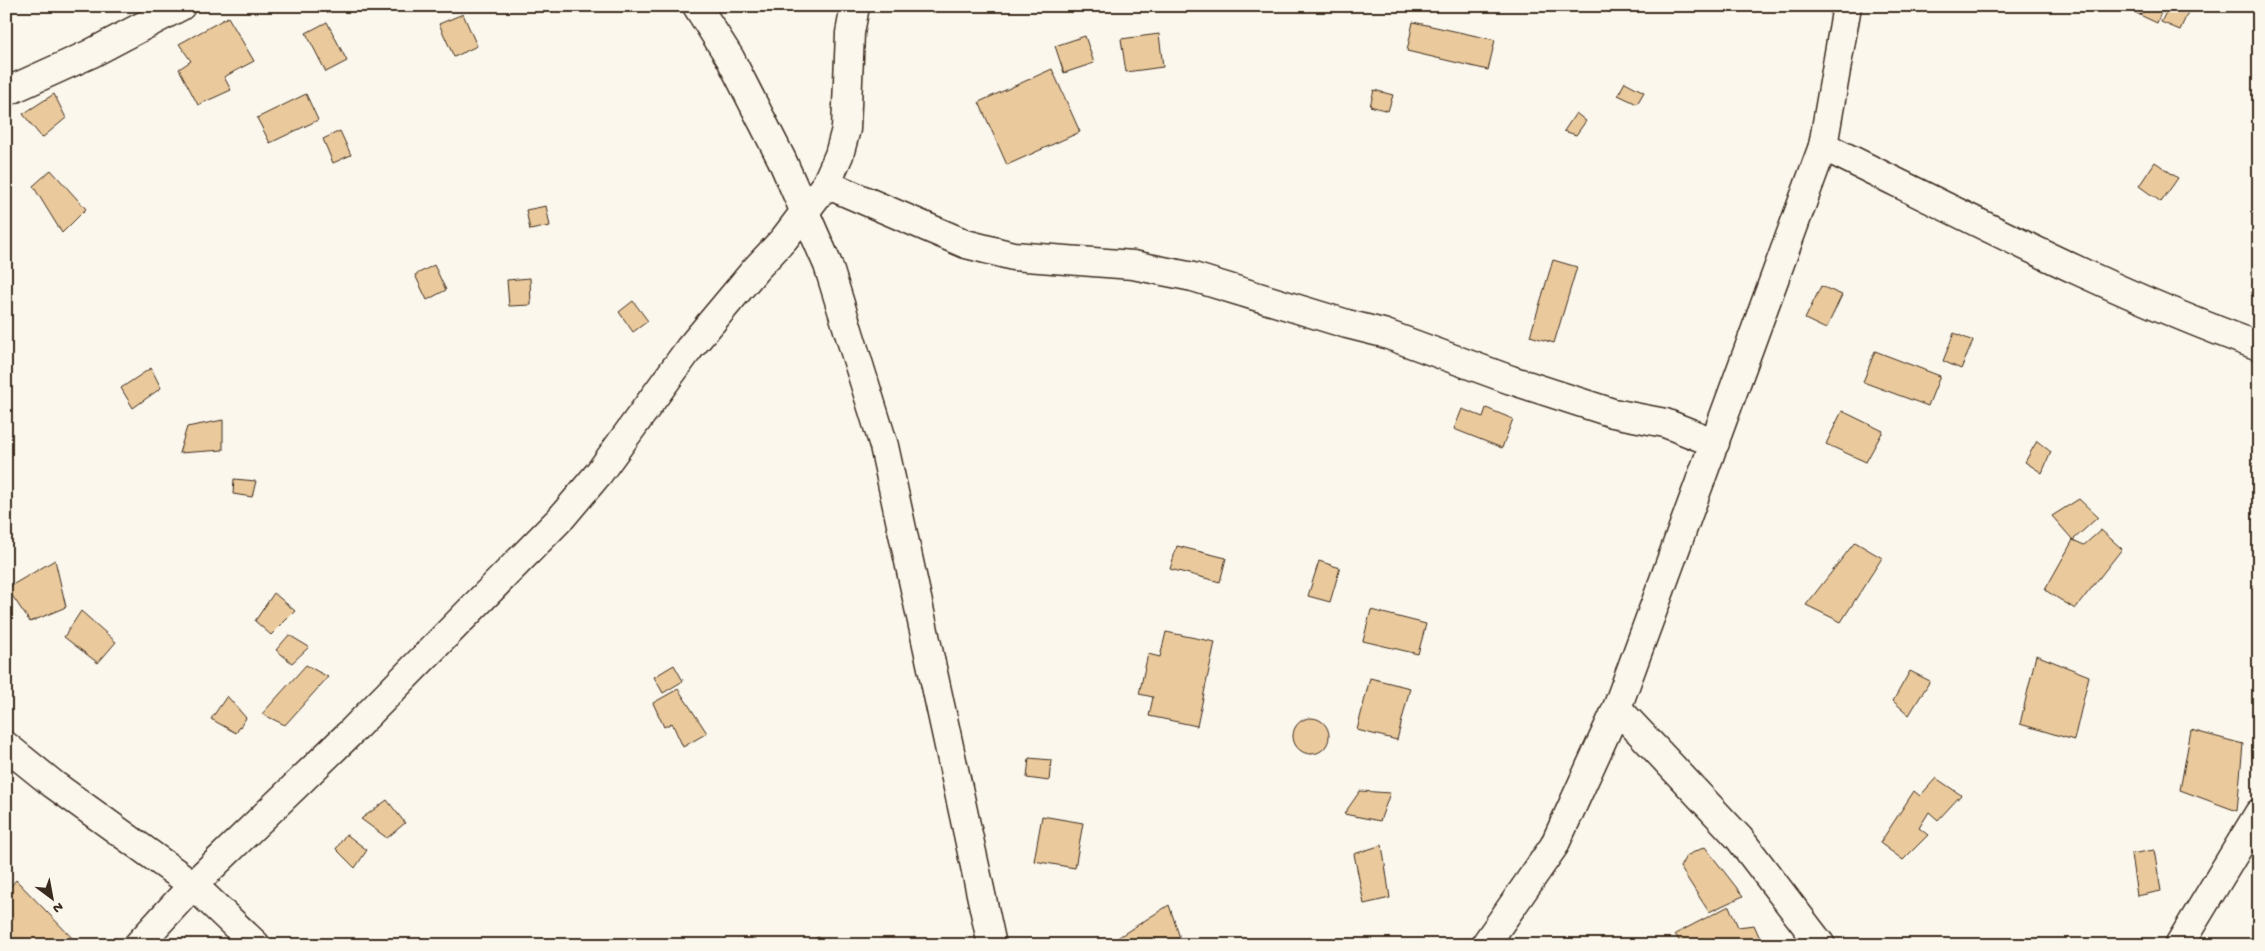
<svg xmlns="http://www.w3.org/2000/svg" width="2265" height="951" viewBox="0 0 2265 951" font-family="'Gochi Hand',sans-serif">
<style>
.building{fill:#eaca9c;stroke:#3b2a1e}
.lines{fill:none;stroke-linecap:round;stroke-linejoin:round}
.minor-casing{stroke:#3b2a1e;stroke-width:31}
.minor{stroke:#fbf7ec;stroke-width:28}
</style>
<rect width="100%" height="100%" fill="#fbf7ec"/>
<filter id="ink" filterUnits="userSpaceOnUse"><feTurbulence type="fractalNoise" baseFrequency=".02" numOctaves="2"/><feDisplacementMap in="SourceGraphic" scale="10" xChannelSelector="R" yChannelSelector="G"/><feConvolveMatrix kernelMatrix="1 2 1 2 8 2 1 2 1" color-interpolation-filters="sRGB"/></filter>
<g filter="url(#ink)">
<g class="building">
<polygon points="2123,6 2144,6 2140,15"/>
<polygon points="2149,6 2163,7 2157,23 2140,15"/>
<polygon points="2169,6 2182,6 2189,10 2180,30 2161,22"/>
<polygon points="463,14 477,46 454,57 439,24"/>
<polygon points="228,17 254,61 224,77 231,90 198,105 179,69 191,61 179,44"/>
<polygon points="327,22 347,61 326,72 306,33"/>
<polygon points="1413,22 1495,40 1488,70 1407,51"/>
<polygon points="1159,34 1163,67 1126,72 1121,39"/>
<polygon points="1085,36 1094,63 1064,73 1055,46"/>
<polygon points="1052,69 1080,132 1007,165 979,102"/>
<polygon points="1625,82 1644,92 1637,104 1618,95"/>
<polygon points="1374,90 1393,95 1388,111 1370,106"/>
<polygon points="54,94 66,118 42,138 23,114"/>
<polygon points="306,94 318,120 270,143 257,118"/>
<polygon points="1576,113 1586,121 1576,135 1564,131"/>
<polygon points="340,131 351,155 333,163 323,139"/>
<polygon points="2155,162 2178,178 2161,202 2139,186"/>
<polygon points="51,170 86,209 62,233 33,186"/>
<polygon points="546,206 550,226 530,230 526,210"/>
<polygon points="1553,260 1577,267 1554,343 1530,336"/>
<polygon points="434,265 446,290 427,300 415,275"/>
<polygon points="530,278 531,305 509,306 507,280"/>
<polygon points="1821,286 1842,295 1826,329 1805,319"/>
<polygon points="633,301 648,321 633,332 619,312"/>
<polygon points="1954,333 1973,341 1961,369 1943,361"/>
<polygon points="1875,351 1940,376 1928,406 1863,382"/>
<polygon points="151,368 161,388 133,408 121,388"/>
<polygon points="1486,408 1513,419 1502,448 1454,429 1462,409 1483,417"/>
<polygon points="1842,411 1883,431 1866,462 1826,444"/>
<polygon points="223,420 223,450 179,453 187,427"/>
<polygon points="2037,441 2051,452 2042,473 2025,462"/>
<polygon points="234,479 256,481 252,497 233,494"/>
<polygon points="2079,499 2098,517 2073,540 2052,516"/>
<polygon points="2101,530 2122,549 2075,609 2045,590 2073,540 2084,545"/>
<polygon points="1855,542 1882,558 1841,622 1806,605"/>
<polygon points="1177,546 1226,558 1220,582 1170,569"/>
<polygon points="55,560 66,607 30,622 7,588"/>
<polygon points="1319,561 1340,568 1330,602 1308,596"/>
<polygon points="274,593 295,611 271,635 255,621"/>
<polygon points="1371,610 1426,624 1418,654 1363,641"/>
<polygon points="81,611 116,642 98,663 64,637"/>
<polygon points="1166,632 1215,642 1197,726 1149,716 1153,697 1139,694 1148,654 1160,657"/>
<polygon points="289,635 309,647 292,663 276,650"/>
<polygon points="2036,655 2089,676 2074,740 2020,724"/>
<polygon points="306,665 328,677 285,725 262,714"/>
<polygon points="674,665 683,681 663,693 654,677"/>
<polygon points="1910,671 1930,681 1909,715 1893,701"/>
<polygon points="1370,678 1410,688 1397,740 1357,730"/>
<polygon points="678,689 707,733 683,747 672,723 664,727 653,703"/>
<polygon points="227,696 246,718 236,733 211,719"/>
<circle cx="1311" cy="736" r="18"/>
<polygon points="2191,730 2243,744 2237,811 2180,790"/>
<polygon points="1029,758 1051,760 1049,781 1027,778"/>
<polygon points="1936,778 1961,795 1938,820 1929,812 1919,828 1928,835 1903,860 1880,843 1914,791 1920,796"/>
<polygon points="1360,791 1390,793 1380,821 1344,814"/>
<polygon points="387,800 405,823 387,838 361,819"/>
<polygon points="1042,816 1083,823 1075,868 1034,861"/>
<polygon points="346,834 367,850 355,868 336,849"/>
<polygon points="1382,845 1390,898 1364,904 1354,854"/>
<polygon points="1705,847 1743,896 1709,912 1680,867 1686,856"/>
<polygon points="2154,850 2161,891 2137,896 2131,854"/>
<polygon points="16,880 79,945 6,945 6,892"/>
<polygon points="1169,905 1180,938 1162,945 1111,945 1111,942"/>
<polygon points="1729,906 1738,927 1754,925 1763,945 1682,945 1675,934"/>
<polygon points="818,937 822,945 804,945"/>
</g>
<g class="lines">
<g class="minor-casing">
<g id="minor">
<polyline points="697,6 730,58 782,160 828,265 884,446 992,945"/>
<polyline points="6,92 90,54 181,6"/>
<path d="M1823 146C1966 216 2109 292 2259 346"/>
<polyline points="826,184 966,244 1013,256 1133,265 1193,277 1347,324 1383,333 1511,380 1613,413 1665,423 1715,443"/>
<polyline points="1617,708 1739,838 1821,945"/>
<polyline points="6,746 53,784 193,885 256,945"/>
<polyline points="138,945 193,885 348,735 562,517 599,473 689,349 755,270 784,239 826,184 839,155 846,129 850,33 855,6"/>
<polyline points="1485,945 1554,846 1617,708 1823,146 1847,6"/>
<polyline points="2179,945 2259,813"/>
</g>
</g>
<use href="#minor" class="minor"/>
</g>
</g>
<rect width="2265" height="951" fill="none" stroke="#fbf7ec" stroke-width="25"/>
<rect x="12" y="12" width="2240" height="926" fill="none" stroke="#3b2a1e" stroke-width="2" filter="url(#ink)"/>
<g transform="translate(52 898) rotate(148)" stroke="#fbf7ec" stroke-width="4" paint-order="stroke">
<path d="M0-4L9 19L0 12L-9 19Z" fill="#3b2a1e"/>
<text y="-8" font-size="14" font-weight="bold" text-anchor="middle" fill="#3b2a1e">N</text>
</g>
</svg>
